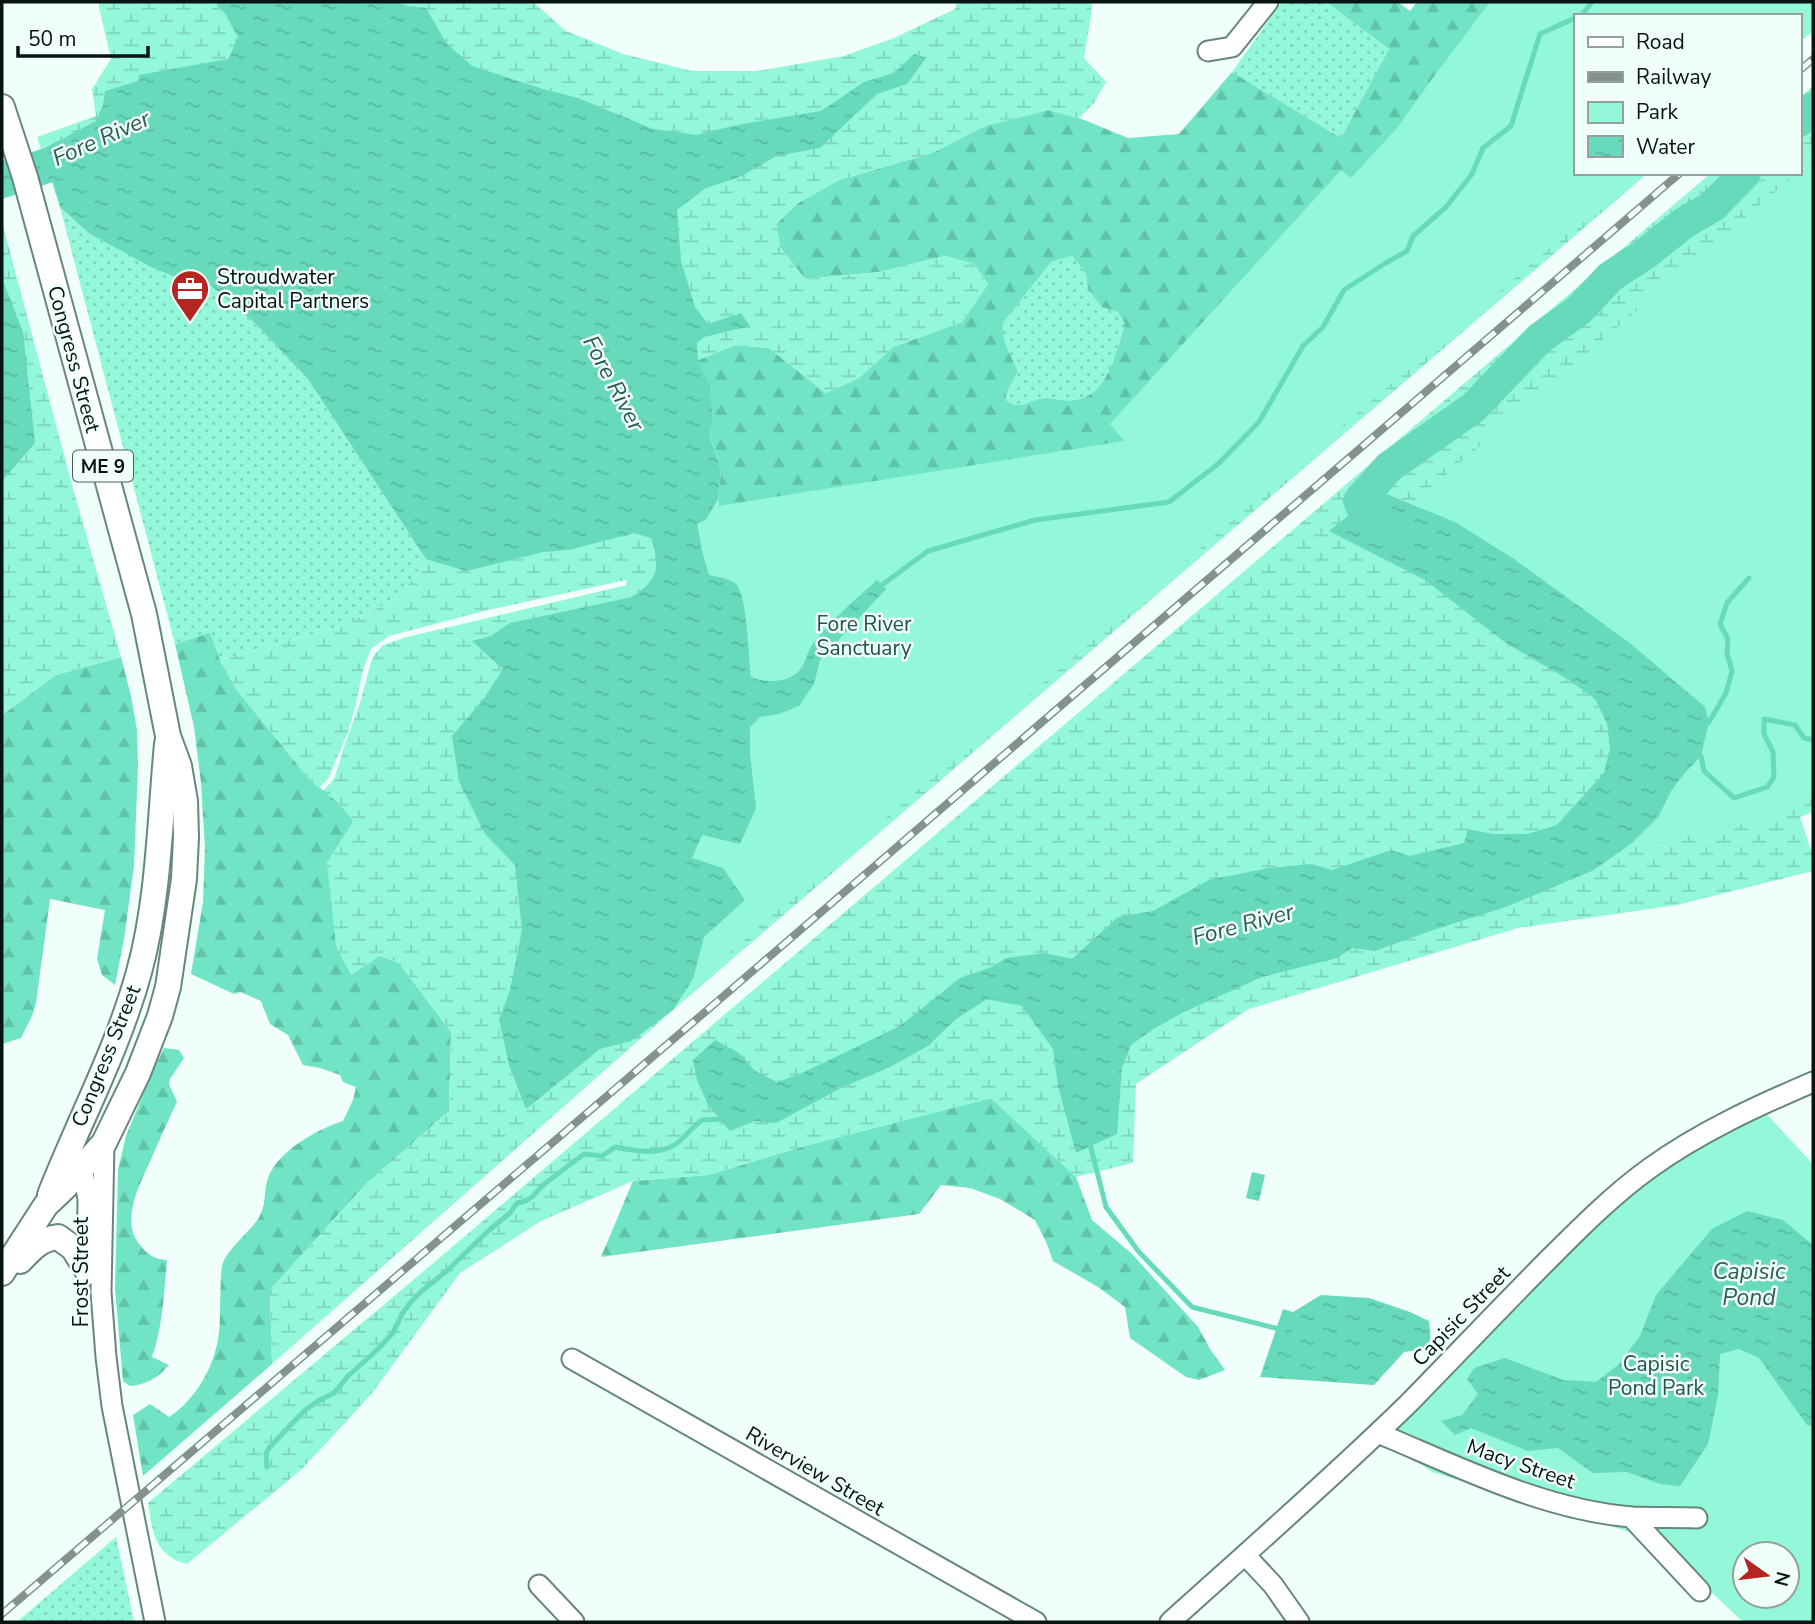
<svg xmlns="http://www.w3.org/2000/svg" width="1815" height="1624" viewBox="0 0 1815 1624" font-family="'Nunito Sans',sans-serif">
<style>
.grass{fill:url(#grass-dots)}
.forest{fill:url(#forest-firs);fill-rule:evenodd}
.wetland{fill:url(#wetland-marsh)}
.park{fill:#93f7da;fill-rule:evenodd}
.water{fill:url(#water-ripples)}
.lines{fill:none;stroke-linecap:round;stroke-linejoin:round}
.stream{stroke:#67dabb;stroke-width:5}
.river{stroke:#67dabb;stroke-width:32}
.minor-casing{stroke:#67877d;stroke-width:23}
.major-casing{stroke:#67877d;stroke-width:28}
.minor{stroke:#fff;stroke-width:19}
.major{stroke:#fff;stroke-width:24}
.rail-casing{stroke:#84918d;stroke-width:8}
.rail{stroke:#f1fffa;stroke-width:5;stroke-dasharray:16;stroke-linecap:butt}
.labels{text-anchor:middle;stroke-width:5;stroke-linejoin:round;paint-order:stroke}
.shield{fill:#f1fffa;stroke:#4e5a57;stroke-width:2}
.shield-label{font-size:19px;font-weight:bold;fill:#081411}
.poi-label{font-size:21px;fill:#081411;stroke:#f1fffa;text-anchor:start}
.street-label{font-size:21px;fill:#081411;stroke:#f1fffa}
.park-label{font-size:21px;fill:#235447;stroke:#f1fffa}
.water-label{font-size:23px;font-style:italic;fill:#2c5d4f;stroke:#f1fffa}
</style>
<defs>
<pattern id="grass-dots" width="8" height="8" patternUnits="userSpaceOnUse" patternTransform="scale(1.75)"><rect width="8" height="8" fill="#93f7da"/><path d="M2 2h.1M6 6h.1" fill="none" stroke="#7dd3ba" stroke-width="1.8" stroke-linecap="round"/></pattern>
<pattern id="forest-firs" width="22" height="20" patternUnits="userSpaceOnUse" patternTransform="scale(1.75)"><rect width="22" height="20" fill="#71e4c5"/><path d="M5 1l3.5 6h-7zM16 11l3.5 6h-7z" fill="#60c3a8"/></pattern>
<pattern id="wetland-marsh" width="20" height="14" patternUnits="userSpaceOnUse" patternTransform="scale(1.75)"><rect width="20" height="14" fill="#93f7da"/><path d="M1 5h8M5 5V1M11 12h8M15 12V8" fill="none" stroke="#7dd3ba"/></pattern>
<pattern id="water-ripples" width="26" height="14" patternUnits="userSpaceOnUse" patternTransform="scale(1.75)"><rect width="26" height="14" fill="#67dabb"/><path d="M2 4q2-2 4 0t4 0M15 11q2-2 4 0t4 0" fill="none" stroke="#58baa0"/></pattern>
</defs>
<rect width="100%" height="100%" fill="#f1fffa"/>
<g class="grass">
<polygon points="1282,2 1326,2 1389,49 1341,138 1232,72"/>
<polygon points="60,207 90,234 149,266 175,277 203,279 255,323 308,379 426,559 401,596 342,626 220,660 209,634 175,644"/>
<path d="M1072 256 1086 274 1088 289 1102 306 1118 311 1125 324C1117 348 1109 393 1079 399 1065 403 1058 398 1047 398 1030 398 1022 412 1006 400 1005 389 1014 381 1018 371 1011 356 1001 340 1003 323L1051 262Z"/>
<polygon points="116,1537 134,1622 17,1622"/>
</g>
<g class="forest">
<path d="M1326 2H1398L1410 11 1417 2H1533L1191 438 727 570 718 499 721 470 709 433 713 422 698 360 735 345 769 348 826 393 859 378 893 347 962 322 988 284 974 264 945 256 880 272 805 279 780 247 776 224 798 203 839 180 932 153 985 126 1048 110 1079 118 1128 138 1179 134 1232 72 1341 138 1389 49ZM1072 256 1086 274 1088 289 1102 307 1118 312 1125 324C1117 348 1109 393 1079 399 1065 403 1058 398 1047 398 1030 398 1022 412 1006 400 1005 389 1014 381 1018 371 1011 356 1001 340 1003 323L1051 262Z"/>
<path d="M210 633 220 660 236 689 310 780 339 803 354 821 327 863 380 956 399 963 451 1032 449 1111 366 1184 270 1290 272 1364 143 1476 133 1415 150 1404 169 1417C191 1403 208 1377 215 1352 220 1337 220 1320 220 1304 221 1292 220 1278 222 1266 226 1250 248 1234 258 1219 267 1206 263 1192 268 1178 277 1152 317 1129 343 1121L353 1100 356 1087 343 1082 340 1075 320 1068 303 1065 288 1035 270 1024 261 1001 240 992 234 994 191 974 203 902 205 848 201 783 194 727 175 644Z"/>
<polygon points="121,657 131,696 137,730 138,767 134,866 124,939 115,985 102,975 97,959 105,910 50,899 36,1003 32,1016 21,1038 2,1044 2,715 56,675"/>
<path d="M164 1048 179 1050 184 1058 170 1079 169 1084 177 1102C168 1120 160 1139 152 1157 141 1182 119 1221 140 1245 148 1255 154 1259 167 1260 164 1293 163 1325 152 1357L169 1365C159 1377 146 1385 130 1386L123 1381 115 1289 118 1170 126 1136 151 1075Z"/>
<polygon points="991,1098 1076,1177 1092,1220 1132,1254 1198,1327 1210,1349 1225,1370 1199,1380 1186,1377 1130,1338 1125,1307 1098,1287 1053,1261 1047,1244 1035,1220 1000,1199 970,1188 941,1185 919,1214 601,1257 633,1181 708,1175 808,1145"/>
</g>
<g class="wetland">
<polygon points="99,2 533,2 566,31 623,54 692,71 757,71 844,56 894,38 955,9 957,2 1092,2 1091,16 1084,58 1106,82 1094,103 1079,118 1048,110 985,126 932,153 839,180 798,203 776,224 780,247 805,279 880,272 945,256 974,264 988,284 962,322 893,347 859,378 826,393 769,348 735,345 698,360 710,386 713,422 709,434 721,470 718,499 727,570 1134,479 1533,2 1813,2 1813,31 1799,43 1799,16 1575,16 1575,173 1648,173 673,1010 272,1364 270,1290 366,1184 449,1111 451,1032 399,963 380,956 351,975 336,946 327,863 353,821 339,803 323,791 334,779 336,773 345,744 360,703 371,662 375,654 383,645 407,637 627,585 626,580 488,610 389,636 371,649 363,670 355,707 348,732 328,779 319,788 310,780 236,689 220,660 342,626 401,596 426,559 308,379 255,323 203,279 175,277 149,266 90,234 60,207 37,137 96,116 92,89 111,59 99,7"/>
<path d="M1813 86V812L1800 817 1813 856V871L1677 905 1518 928 1249 1009 1136 1084 1133 1163 1076 1177 991 1098 808 1145 708 1175 633 1181 541 1221 460 1273 373 1392 345 1423 302 1469 187 1564C154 1555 153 1533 148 1503L437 1260 1711 173H1799V98Z"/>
<polygon points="2,222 71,481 121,657 56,675 2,715"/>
</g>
<g class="park">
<polygon points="1490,2 1813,2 1813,24 1799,35 1799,16 1575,16 1575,173 1637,173 675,999 675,513 1124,441 1110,424 1341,170 1351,178 1397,128 1432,79"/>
<polygon points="1813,159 1813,798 1759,821 1612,852 1683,761 1391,522 1797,173 1799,173"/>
<path d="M1758 1105 1813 1164V1622H1743L1656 1540 1432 1472 1378 1433 1623 1189ZM1745 1554H1787V1596H1745Z"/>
</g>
<g class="water">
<path d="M215 2H397L407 6 426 8 447 44 472 66 543 89 578 98 653 129 696 135 737 125 821 111 864 82 894 73 914 54 926 58 907 84 877 94 820 148 776 156 740 177 706 188 677 210 681 261 695 307 708 324 741 313 750 326 704 337 697 343 698 360 710 386 713 422 709 434 721 470 718 499 706 520 697 523 703 555 709 575C719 577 728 578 736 584 747 594 749 660 751 677 765 683 786 683 798 672 806 665 807 650 814 642 832 619 855 600 877 580L886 589 820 660 814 684 799 706 779 714 760 717 750 727V753L756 808 740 844 702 835 692 858 723 868 745 900 704 937 693 979 673 1010 631 1041 600 1049 526 1109 509 1065 499 1020 510 990 522 930 515 865 485 834 459 781 452 736 485 697 503 669 472 641 491 636 510 623 632 597C658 579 661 569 651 538L634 533 569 550 543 552 466 571 426 559 308 379 255 323 203 279 175 277 149 266 90 234 60 207 53 182 2 199V161L45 148 96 121 103 105 105 91 138 81 139 75 228 59 238 38 226 15Z"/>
<polygon points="2,278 23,332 35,443 2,481"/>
<polygon points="1379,491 1455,522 1514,559 1631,644 1705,707 1709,722 1701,756 1684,774 1671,791 1658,817 1633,842 1594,870 1506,907 1430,931 1375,951 1352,948 1337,958 1262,977 1184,1012 1155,1028 1131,1045 1122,1068 1117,1134 1076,1153 1058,1086 1053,1049 1022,1006 987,999 956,1019 928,1046 890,1067 845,1086 776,1123 755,1121 730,1131 708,1105 697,1080 693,1060 715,1040 739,1053 755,1071 777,1082 800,1074 900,1026 960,978 992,967 1006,958 1045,953 1072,959 1118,917 1153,911 1209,880 1269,868 1312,864 1332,870 1391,850 1410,856 1464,843 1468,829 1492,834 1527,834 1557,825 1604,773 1610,748 1607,723 1595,699 1569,680 1506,643 1425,580 1329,531"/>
<polygon points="1252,1172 1265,1175 1259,1201 1246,1198"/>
<polygon points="1747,1211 1783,1220 1813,1245 1813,1426 1807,1425 1759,1358 1739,1349 1720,1354 1718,1396 1708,1444 1680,1486 1660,1484 1627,1472 1593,1473 1558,1448 1528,1451 1471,1428 1455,1435 1441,1421 1462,1415 1478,1394 1467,1379 1474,1368 1505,1358 1563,1380 1596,1382 1618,1365 1640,1336 1656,1295 1712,1229"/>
<path d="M1321 1295 1369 1298 1410 1312 1429 1321C1430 1332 1433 1341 1425 1349L1404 1352 1374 1385 1260 1377 1283 1309 1293 1312Z"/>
</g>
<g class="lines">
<g class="stream">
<polyline points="1581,16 1592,2"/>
<polyline points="878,588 928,551 1035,520 1169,502 1218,464 1259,422 1303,346 1323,327 1344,290 1384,264 1407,251 1413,236 1446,207 1472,174 1483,148 1511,126 1540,34 1575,18"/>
<polyline points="1704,726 1709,722 1726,693 1732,671 1727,653 1728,639 1720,624 1727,603 1749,578"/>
<polyline points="1697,753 1701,756 1704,771 1734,798 1767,787 1774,777 1773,752 1764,734 1764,719 1795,725 1804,738 1813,740"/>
<polyline points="1089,1140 1106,1207 1139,1252 1192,1307 1283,1330"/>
<path d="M267 1467 266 1454 269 1448 304 1411 318 1401 334 1393 348 1376 378 1349 393 1333 402 1314 410 1303 423 1290 448 1270 488 1231 510 1213 517 1203 526 1201 533 1196 543 1185 584 1154 602 1156 615 1147C637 1151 663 1157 681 1140 688 1133 694 1126 702 1120L724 1119"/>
</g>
<g class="river">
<polyline points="1799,121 1813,108"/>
<polyline points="1394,530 1368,519 1359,501 1389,467 1474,407 1540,338 1579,310 1610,277 1645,254 1684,223 1713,206 1745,173"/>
</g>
<g class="minor-casing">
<g id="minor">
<polyline points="1208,51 1232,47 1268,2"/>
<polyline points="104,1143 101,1292 106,1357 112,1406 155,1622"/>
<polyline points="82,1168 88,1199 87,1275"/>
<polyline points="572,1359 1036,1622"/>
<path d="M1378 1433C1459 1467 1544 1510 1632 1517 1654 1518 1675 1517 1697 1518"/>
<polyline points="1631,1517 1700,1591"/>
<polyline points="1245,1555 1273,1585 1299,1622"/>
<polyline points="539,1585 574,1622"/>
<path d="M1170 1622C1250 1550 1331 1479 1408 1404 1456 1355 1503 1305 1552 1256 1583 1225 1614 1194 1650 1168 1700 1132 1757 1106 1813 1082"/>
</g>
</g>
<g class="major-casing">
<g id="major">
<polyline points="2,107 25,177 144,614 168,736 179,766 185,801 186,837 184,879 168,987 160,1016 138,1073 104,1143 64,1188 46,1205 2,1273"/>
<path d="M50 1195C79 1121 118 1049 139 972 159 900 160 817 167 744"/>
<path d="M20 1261C33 1248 38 1240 58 1237L73 1248 87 1270"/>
</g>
</g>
<use href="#minor" class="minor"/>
<use href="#major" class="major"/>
<g class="rail-casing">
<g id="rail">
<polyline points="1799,71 1813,59"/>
<polyline points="2,1614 712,1006 1680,173"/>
</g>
</g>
<use href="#rail" class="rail"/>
</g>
<defs>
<g id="office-pin" transform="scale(2.0125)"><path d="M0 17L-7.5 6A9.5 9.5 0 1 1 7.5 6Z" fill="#b52622" stroke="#f1fffa"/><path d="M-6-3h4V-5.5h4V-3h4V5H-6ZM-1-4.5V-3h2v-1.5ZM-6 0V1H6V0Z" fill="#fff"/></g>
</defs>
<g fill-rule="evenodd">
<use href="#office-pin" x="190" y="289"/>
</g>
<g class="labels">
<rect class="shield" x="73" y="450.5" width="60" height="31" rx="5"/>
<g class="shield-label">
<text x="103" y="473">ME 9</text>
</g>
<g class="poi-label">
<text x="217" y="284">Stroudwater<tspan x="217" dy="24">Capital Partners</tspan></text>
</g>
<g class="street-label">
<text transform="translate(74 359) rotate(75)" y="7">Congress Street</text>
<text transform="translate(106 1056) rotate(-68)" y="7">Congress Street</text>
<text transform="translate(81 1272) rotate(-90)" y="7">Frost Street</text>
<text transform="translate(1461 1316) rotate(-46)" y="7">Capisic Street</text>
<text transform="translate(1521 1464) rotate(19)" y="7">Macy Street</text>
<text transform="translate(815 1471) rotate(30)" y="7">Riverview Street</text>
</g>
<g class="park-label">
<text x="864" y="631">Fore River<tspan x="864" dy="24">Sanctuary</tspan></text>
<text x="1656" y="1371">Capisic<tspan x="1656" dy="24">Pond Park</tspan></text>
</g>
<g class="water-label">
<text transform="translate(101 138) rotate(-24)" y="8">Fore River</text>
<text transform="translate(614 383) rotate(62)" y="8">Fore River</text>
<text transform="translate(1243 924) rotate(-15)" y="8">Fore River</text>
<text x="1749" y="1279">Capisic<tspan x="1749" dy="26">Pond</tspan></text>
</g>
</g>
<rect width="1815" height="1624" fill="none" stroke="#081411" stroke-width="7"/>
<rect x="1574" y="14" width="228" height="161" fill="#f1fffa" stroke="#94a19d" stroke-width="2"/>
<rect x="1588" y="37" width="35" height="10" fill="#ffffff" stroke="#94a19d" stroke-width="2"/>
<text x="1636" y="49" font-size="21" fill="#081411">Road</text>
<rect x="1588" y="72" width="35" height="10" fill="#84918d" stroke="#94a19d" stroke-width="2"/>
<text x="1636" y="84" font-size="21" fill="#081411">Railway</text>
<rect x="1588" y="102" width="35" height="21" fill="#93f7da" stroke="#94a19d" stroke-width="2"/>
<text x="1636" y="119" font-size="21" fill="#081411">Park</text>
<rect x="1588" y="136" width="35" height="21" fill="url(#water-ripples)" stroke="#94a19d" stroke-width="2"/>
<text x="1636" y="154" font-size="21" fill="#081411">Water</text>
<g transform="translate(1766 1575) rotate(104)"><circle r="33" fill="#f1fffa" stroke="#94a19d" stroke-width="2"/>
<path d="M0-5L12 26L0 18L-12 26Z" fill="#b52622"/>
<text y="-10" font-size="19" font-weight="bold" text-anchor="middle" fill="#081411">N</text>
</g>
<path d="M18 46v10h130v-10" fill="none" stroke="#081411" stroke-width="3.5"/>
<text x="28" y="46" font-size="21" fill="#081411" stroke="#f1fffa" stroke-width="5" paint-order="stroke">50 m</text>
</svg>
